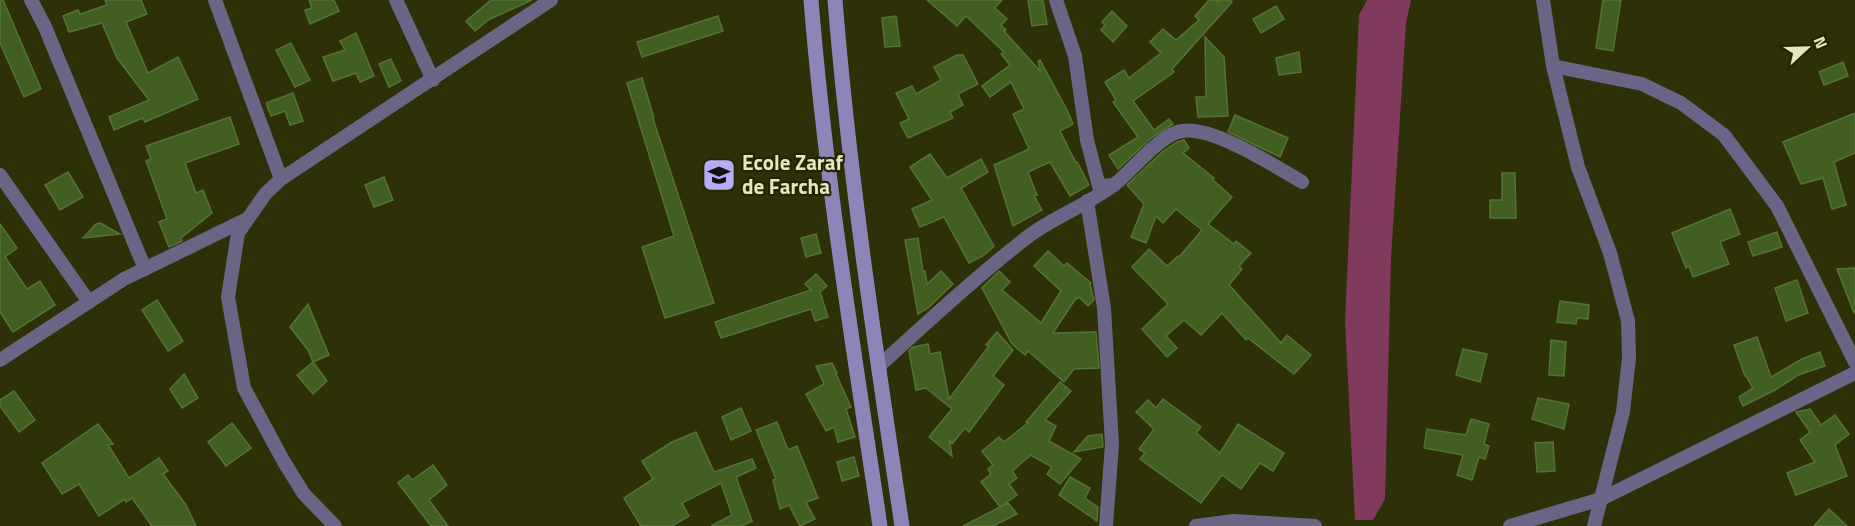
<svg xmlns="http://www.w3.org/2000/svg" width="1855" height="526" viewBox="0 0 1855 526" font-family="'Titillium Web',sans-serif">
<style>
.green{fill:#813a5d}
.building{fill:#405f21;stroke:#537335;stroke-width:1.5}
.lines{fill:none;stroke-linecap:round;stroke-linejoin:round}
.street{stroke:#6a6586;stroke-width:14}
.secondary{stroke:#8d84b8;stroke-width:15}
.labels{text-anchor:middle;stroke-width:4.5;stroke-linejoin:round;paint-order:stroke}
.poi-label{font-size:21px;font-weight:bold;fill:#e3e7c2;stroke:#252600;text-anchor:start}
</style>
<rect width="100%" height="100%" fill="#2e3007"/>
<polygon class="green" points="1367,0 1411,0 1406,23 1391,258 1385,499 1373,520 1355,520 1345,321 1359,15"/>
<g class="building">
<polygon points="0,0 3,0 41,89 24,97 0,43"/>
<polygon points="105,0 141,0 147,14 126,22 148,73 178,57 198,99 145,122 143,118 114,130 109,117 149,100 117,58 102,23 69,32 63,16 78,10 80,14 107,5"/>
<polygon points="309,0 334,0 339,11 310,24 305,10 312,8"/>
<polygon points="491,0 532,0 488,20 475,31 466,21"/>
<polygon points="927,0 1002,0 995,8 1007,19 1001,25 1006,30 1004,31 1040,71 1038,61 1040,60 1067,110 1073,124 1060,131 1076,163 1077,162 1089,185 1070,196 1050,162 1028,172 1037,195 1034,196 1042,210 1013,226 994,165 1029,149 1013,114 1024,109 1011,82 990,97 982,86 1010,65 1001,54 1004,52 966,16 957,26"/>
<polygon points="1028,0 1043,0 1047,24 1032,26"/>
<polygon points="1209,0 1218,0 1218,2 1221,0 1230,0 1232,2 1172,69 1174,72 1133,101 1154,130 1169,119 1173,124 1151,138 1118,169 1109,155 1138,137 1113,102 1116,100 1105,82 1124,70 1129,78 1161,53 1150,42 1163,29 1176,40 1199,20 1195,16"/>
<polygon points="1603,0 1621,0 1613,51 1596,48"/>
<polygon points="1276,6 1284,19 1261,33 1253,19"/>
<polygon points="1112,11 1127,26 1113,42 1101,30 1105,25 1102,22"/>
<polygon points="718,16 723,31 642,57 637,42"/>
<polygon points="896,16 900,46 885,47 882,18"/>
<polygon points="356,33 374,76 360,82 356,73 333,81 323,57 345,50 340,41"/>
<polygon points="1205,37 1224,57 1228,116 1198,117 1196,97 1206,97"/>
<polygon points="291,43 310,80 295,87 276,50"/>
<polygon points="1299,52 1301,72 1279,75 1276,58"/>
<polygon points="957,55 963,55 978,84 958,94 963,105 950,112 953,118 908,138 900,123 909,119 896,93 912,86 916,94 941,80 934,67"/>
<polygon points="391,59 401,81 389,87 379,64"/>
<polygon points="1843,62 1848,76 1824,85 1819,72"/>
<polygon points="642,78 654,118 653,119 714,303 665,318 642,247 674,236 627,83"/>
<polygon points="293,93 303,121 290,125 285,111 271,116 266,103"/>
<polygon points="1855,113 1855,153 1834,162 1846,205 1832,209 1823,178 1801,184 1783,142"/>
<polygon points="1235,115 1288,138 1280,157 1228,132"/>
<polygon points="230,117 239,144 185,163 196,193 203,190 212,213 181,238 182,241 169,247 159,222 167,219 146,161 151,159 146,146"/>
<polygon points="1184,140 1189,148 1183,153 1214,178 1212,179 1232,197 1208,224 1234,244 1236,241 1251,253 1239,266 1242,269 1229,285 1281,343 1287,335 1311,355 1294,374 1248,338 1246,340 1222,313 1201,335 1184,320 1166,336 1177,348 1167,357 1142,329 1168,304 1132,267 1149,249 1167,266 1178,256 1179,257 1202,230 1176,209 1163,223 1156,216 1146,243 1131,237 1144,204 1127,185 1162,152 1177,142"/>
<polygon points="930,154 947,178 981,159 988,172 961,188 994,246 983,256 969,263 944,217 920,227 912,209 932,200 910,167"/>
<polygon points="68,172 83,197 60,210 45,185"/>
<polygon points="1502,173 1515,173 1516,218 1490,218 1490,200 1502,200"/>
<polygon points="384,177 393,200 374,207 365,185"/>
<polygon points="1730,209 1740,234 1720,242 1729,264 1693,277 1689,266 1686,268 1672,233"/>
<polygon points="100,223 120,234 83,238 96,224"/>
<polygon points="0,224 17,248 5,257 27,289 40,281 55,305 13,332 0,312"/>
<polygon points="1777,232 1782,247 1753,256 1748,242"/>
<polygon points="816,234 821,253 806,257 801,238"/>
<polygon points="918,238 923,272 925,271 927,284 941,271 953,284 928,308 918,314 905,240"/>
<polygon points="1048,251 1064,266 1067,263 1091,283 1090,284 1094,300 1088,306 1079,297 1077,299 1076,298 1053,333 1096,332 1099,368 1074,369 1064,382 1028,351 1025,355 1012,344 982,288 999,271 1010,282 1002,290 1041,323 1061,291 1034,266"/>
<polygon points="1855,268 1855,313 1854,313 1837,269"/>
<polygon points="816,274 827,286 820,292 828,317 815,321 811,309 721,338 715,322 811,290 805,284"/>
<polygon points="1797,280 1808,313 1786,321 1775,288"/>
<polygon points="157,300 183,341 168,351 142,310"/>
<polygon points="1560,301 1589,305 1588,319 1577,318 1576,324 1557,322"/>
<polygon points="308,304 329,355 313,362 308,350 290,327"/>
<polygon points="997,332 1013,350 993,376 1004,385 969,432 965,428 952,444 949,439 952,456 929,437 952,409 926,388 916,390 909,351 913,347 928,344 930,354 940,352 949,399 989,346 986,345"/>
<polygon points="1757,337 1771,377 1802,359 1820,352 1825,366 1798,375 1775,390 1743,406 1739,397 1753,388 1746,376 1745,376 1734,345"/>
<polygon points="1551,340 1566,342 1564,376 1549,375"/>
<polygon points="1463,349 1487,354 1480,382 1456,375"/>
<polygon points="313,362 327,381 313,394 297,375"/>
<polygon points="832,363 837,373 836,374 851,407 846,409 855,437 838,442 834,427 826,431 806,394 824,384 816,366"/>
<polygon points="184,374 198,398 182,408 170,389"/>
<polygon points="1060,382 1071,391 1045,420 1056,426 1049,441 1081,459 1060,484 1047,474 1052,467 1031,455 1012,471 1017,478 1009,484 1017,495 1000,507 981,482 991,474 988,469 993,465 982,451 999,437 1004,442 1028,423 1026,422"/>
<polygon points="14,391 35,420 19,432 0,406 0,400"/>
<polygon points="1538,398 1569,404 1564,429 1532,419"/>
<polygon points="1163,399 1201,427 1196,433 1220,453 1238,424 1284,453 1273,471 1260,463 1241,489 1222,475 1201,503 1140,459 1145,453 1139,449 1154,429 1136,412 1148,400 1156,408"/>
<polygon points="741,408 751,431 731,440 722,417"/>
<polygon points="1810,409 1821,425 1835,415 1849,434 1835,445 1847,476 1796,495 1787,473 1815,462 1800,440 1810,432 1796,412"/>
<polygon points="1471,419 1489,424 1484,444 1489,446 1485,459 1479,457 1472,480 1457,475 1463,455 1424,448 1427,429 1466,435"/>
<polygon points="777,422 788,450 797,446 818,498 806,502 815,519 800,526 789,505 780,509 773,480 776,479 756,430"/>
<polygon points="232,423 251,448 226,466 208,442"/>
<polygon points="98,424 113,444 108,445 129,478 159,458 168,471 163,474 186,505 196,526 152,526 132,498 126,502 125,499 99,516 79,484 62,494 42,463"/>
<polygon points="696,432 714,472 752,459 756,468 736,477 752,521 741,526 711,526 732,515 721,483 682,503 689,516 672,526 641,526 624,498 653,479 642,461 672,442"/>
<polygon points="1102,434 1103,447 1074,452 1088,436"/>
<polygon points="1553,442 1555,471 1537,472 1535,443"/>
<polygon points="854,457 859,476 842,481 837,462"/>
<polygon points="433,465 447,485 429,500 448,526 431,526 398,483 408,475 412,480"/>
<polygon points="1070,477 1090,488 1085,498 1098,507 1097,521 1059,495"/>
<polygon points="1008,503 1017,514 993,526 963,526"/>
<polygon points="1829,509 1847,526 1814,526"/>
</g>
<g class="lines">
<g class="street">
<polyline points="31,0 45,27 145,269"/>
<polyline points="215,0 281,179"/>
<polyline points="396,0 433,80"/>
<polyline points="1056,0 1075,56 1087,140 1099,186 1114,185"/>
<polyline points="1543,0 1553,66 1578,167 1610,253 1628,321 1629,358 1623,412 1594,526"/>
<polyline points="1553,66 1642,84 1681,103 1724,135 1777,206 1855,362"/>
<polyline points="0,175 89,302"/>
<polyline points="1087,201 1104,308 1112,444 1106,526"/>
<polyline points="0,360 124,279 245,220"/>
<path d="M878 367C926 323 975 278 1026 238 1053 217 1088 205 1115 184 1134 169 1160 134 1182 131 1213 126 1275 166 1302 182"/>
<polyline points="335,526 304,494 284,462 244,388 228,297 238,233 266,193 281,179 551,0"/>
<polyline points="1196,526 1233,521 1315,526"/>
<polyline points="1510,526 1601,499 1855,373"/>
</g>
<g class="secondary">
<path d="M811 0C825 176 854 351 880 526"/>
<path d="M835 0C849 176 876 351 902 526"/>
</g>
</g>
<defs>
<g id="school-square" transform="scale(1.725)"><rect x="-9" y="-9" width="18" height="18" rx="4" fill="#b8abf7" stroke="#252600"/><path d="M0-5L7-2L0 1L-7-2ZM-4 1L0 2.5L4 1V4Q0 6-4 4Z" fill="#111"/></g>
</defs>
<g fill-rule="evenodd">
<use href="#school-square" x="719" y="175"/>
</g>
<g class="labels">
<g class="poi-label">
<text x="742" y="170">Ecole Zaraf<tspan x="742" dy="24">de Farcha</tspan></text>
</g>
</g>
<g transform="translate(1807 48) rotate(68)" stroke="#252600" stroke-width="4.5" paint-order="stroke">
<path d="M0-4.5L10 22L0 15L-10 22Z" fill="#e3e7c2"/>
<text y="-9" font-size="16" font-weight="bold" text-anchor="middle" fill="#e3e7c2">N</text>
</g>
</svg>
